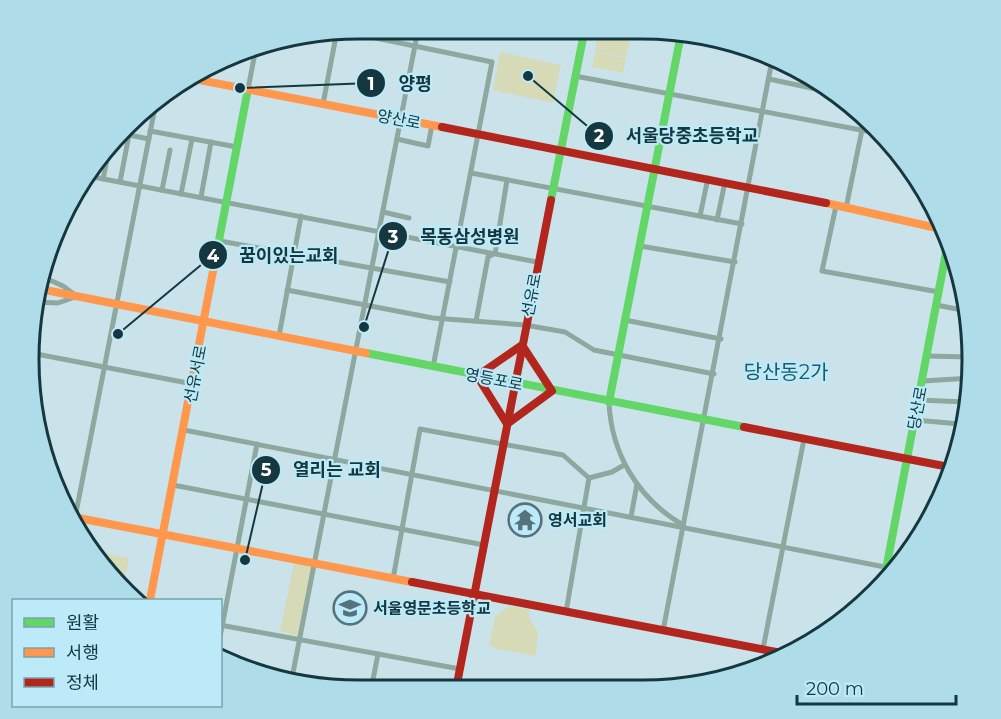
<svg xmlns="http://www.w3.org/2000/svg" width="1001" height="719" viewBox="0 0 1001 719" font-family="Montserrat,'Noto Sans KR',sans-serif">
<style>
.green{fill:#d6dab6}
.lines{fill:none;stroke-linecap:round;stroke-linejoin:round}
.street{stroke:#8ea89f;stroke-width:5}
.fast{stroke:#63d668;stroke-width:8}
.slow{stroke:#ff974d;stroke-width:8}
.jam{stroke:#b3261e;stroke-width:8}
.labels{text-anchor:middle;stroke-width:4.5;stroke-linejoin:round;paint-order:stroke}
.street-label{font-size:16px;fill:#153740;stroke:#bceaf8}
.poi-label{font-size:16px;font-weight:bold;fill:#153740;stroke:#bceaf8;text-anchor:start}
.quarter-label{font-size:20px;fill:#1a5a6b;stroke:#bceaf8}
.rim{fill:none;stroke:#153740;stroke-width:3}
.leader{fill:none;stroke:#153740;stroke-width:2}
.callout-dot{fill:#153740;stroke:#bceaf8;stroke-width:2}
.mark-label{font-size:18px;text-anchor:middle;font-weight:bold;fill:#fff}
.callout-label{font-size:18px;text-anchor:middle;font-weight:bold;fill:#153740;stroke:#bceaf8;stroke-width:4.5;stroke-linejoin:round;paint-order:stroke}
</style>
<rect width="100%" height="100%" fill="#cae3ea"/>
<g class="green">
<polygon points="598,35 630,41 626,57 595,51"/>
<polygon points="500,52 561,65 553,103 493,90"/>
<polygon points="595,52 626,58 623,73 592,67"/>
<polygon points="94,551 129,558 123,587 110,577"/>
<polygon points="294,563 312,567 298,636 280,631"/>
<polygon points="509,606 530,610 529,618 538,632 536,656 497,649 489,645 495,617"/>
</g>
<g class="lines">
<g class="street">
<polyline points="342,31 492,62 433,367"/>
<polyline points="575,76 882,134"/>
<polyline points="769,79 830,92"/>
<polyline points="248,89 256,48"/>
<polyline points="323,104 337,31"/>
<polyline points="150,131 237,147"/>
<polyline points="397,139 428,146 432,125"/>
<polyline points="471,173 742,224"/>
<polyline points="88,176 537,262"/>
<polyline points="103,179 111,141"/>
<polyline points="120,182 129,135 149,139"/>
<polyline points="162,190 170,150"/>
<polyline points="181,194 192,139"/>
<polyline points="201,197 211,142"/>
<polyline points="836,206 822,271 939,292"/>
<polyline points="846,208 864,120"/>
<polyline points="383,212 409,218"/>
<polyline points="700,216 708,178"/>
<polyline points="717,220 725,182"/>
<polyline points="220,241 450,282"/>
<polyline points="640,246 735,262"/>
<polyline points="944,266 957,269"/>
<polyline points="43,277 63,286 75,295"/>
<polyline points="287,290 433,318 525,325 565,332 594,350 714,374"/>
<polyline points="36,302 58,303 75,297"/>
<polyline points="936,305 962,310"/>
<polyline points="625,320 721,339"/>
<polyline points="476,321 488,257 495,253 496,248 507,180"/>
<polyline points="279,336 301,216"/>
<polyline points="31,353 193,384"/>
<polyline points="927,356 969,357"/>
<polyline points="923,381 971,378"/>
<polyline points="919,400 966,402"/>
<path d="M609 402C611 453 638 499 683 525"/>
<polyline points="915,420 960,424"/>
<polyline points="184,430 890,568"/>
<polyline points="589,478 612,472 624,465"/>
<polyline points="173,485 484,545"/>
<polyline points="631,517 637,484"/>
<polyline points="75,518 156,102"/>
<polyline points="393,579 420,429 563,455 589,478"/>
<polyline points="566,612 589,478"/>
<polyline points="220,625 460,669"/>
<polyline points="663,631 772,60"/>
<polyline points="220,637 257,444"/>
<polyline points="763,649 804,439"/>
<polyline points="773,663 773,651"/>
<polyline points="292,678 418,30"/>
<polyline points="371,690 378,654"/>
</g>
<g class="fast">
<polyline points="551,200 584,33"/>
<polyline points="214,266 248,89"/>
<polyline points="366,353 744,427"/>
<polyline points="609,402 681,34"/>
<polyline points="885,575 948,242"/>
</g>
<g class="slow">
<polyline points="189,78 442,127"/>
<polyline points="826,203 941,229"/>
<polyline points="40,289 366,353"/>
<polyline points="73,517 412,582"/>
<polyline points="150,600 214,266"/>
</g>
<g class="jam">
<polyline points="442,127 826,203"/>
<polygon points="522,345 552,391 507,424 477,376"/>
<polyline points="744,427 949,467"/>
<polyline points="412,582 787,654"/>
<polyline points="456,689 551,200"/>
</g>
</g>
<defs>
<g id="temple-ring" transform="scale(1.725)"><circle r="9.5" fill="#bceaf8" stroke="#54737c" stroke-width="1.5"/><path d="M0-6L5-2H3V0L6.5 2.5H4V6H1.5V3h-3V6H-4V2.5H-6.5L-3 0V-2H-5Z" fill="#54737c"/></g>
<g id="school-ring" transform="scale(1.725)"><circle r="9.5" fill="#bceaf8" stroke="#54737c" stroke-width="1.5"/><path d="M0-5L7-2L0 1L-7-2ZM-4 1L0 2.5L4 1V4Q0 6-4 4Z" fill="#54737c"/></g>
</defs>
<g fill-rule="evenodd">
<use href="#temple-ring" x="525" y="520"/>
<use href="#school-ring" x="350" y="608"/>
</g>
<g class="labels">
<g class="street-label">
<text transform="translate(399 119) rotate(11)" y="6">양산로</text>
<text transform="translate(531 295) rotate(-79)" y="6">선유로</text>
<text transform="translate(195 374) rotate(-79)" y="6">선유서로</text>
<text transform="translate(494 379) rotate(11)" y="6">영등포로</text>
<text transform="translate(917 408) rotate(-79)" y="6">당산로</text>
</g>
<g class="poi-label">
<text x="548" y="526">영서교회</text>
<text x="373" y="614">서울영문초등학교</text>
</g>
<g class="quarter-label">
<text x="786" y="379">당산동2가</text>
</g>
</g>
<path d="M0 0H1001V719H0ZM359 39H642A320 320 0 0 1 962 359V360A320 320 0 0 1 642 680H359A320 320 0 0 1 39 360V359A320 320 0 0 1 359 39Z" fill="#afdce9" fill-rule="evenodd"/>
<path class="rim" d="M359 39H642A320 320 0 0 1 962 359V360A320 320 0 0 1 642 680H359A320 320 0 0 1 39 360V359A320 320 0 0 1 359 39Z"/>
<path class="leader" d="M240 88L371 83M528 76L599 136M364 327L393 236M118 334L213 255M245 560L266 470"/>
<g class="callout-dot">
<circle cx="240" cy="88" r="6"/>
<circle cx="528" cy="76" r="6"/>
<circle cx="364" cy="327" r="6"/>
<circle cx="118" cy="334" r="6"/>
<circle cx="245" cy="560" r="6"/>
<circle cx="371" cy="83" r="15"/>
<circle cx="599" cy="136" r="15"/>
<circle cx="393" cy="236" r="15"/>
<circle cx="213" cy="255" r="15"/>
<circle cx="266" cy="470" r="15"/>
</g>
<g class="mark-label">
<text x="371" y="90">1</text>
<text x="599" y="142">2</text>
<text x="393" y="243">3</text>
<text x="213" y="262">4</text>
<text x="266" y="476">5</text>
</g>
<g class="callout-label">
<text x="415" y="90">양평</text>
<text x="692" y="142">서울당중초등학교</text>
<text x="470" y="243">목동삼성병원</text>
<text x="289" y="262">꿈이있는교회</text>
<text x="337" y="476">열리는 교회</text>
</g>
<rect x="12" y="599" width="210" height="108" fill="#bceaf8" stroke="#79a2ae" stroke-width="1.5"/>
<rect x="24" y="618" width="30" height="9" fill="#63d668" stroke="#79a2ae" stroke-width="1.5"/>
<text x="66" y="629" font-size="18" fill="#153740">원활</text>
<rect x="24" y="648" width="30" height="9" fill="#ff974d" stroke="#79a2ae" stroke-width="1.5"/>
<text x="66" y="659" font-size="18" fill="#153740">서행</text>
<rect x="24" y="678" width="30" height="9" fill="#b3261e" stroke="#79a2ae" stroke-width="1.5"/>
<text x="66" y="689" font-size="18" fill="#153740">정체</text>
<path d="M797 695v9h159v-9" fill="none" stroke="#153740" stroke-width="3"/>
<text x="806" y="695" font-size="18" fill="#153740" stroke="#bceaf8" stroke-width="4.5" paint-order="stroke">200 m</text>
</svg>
